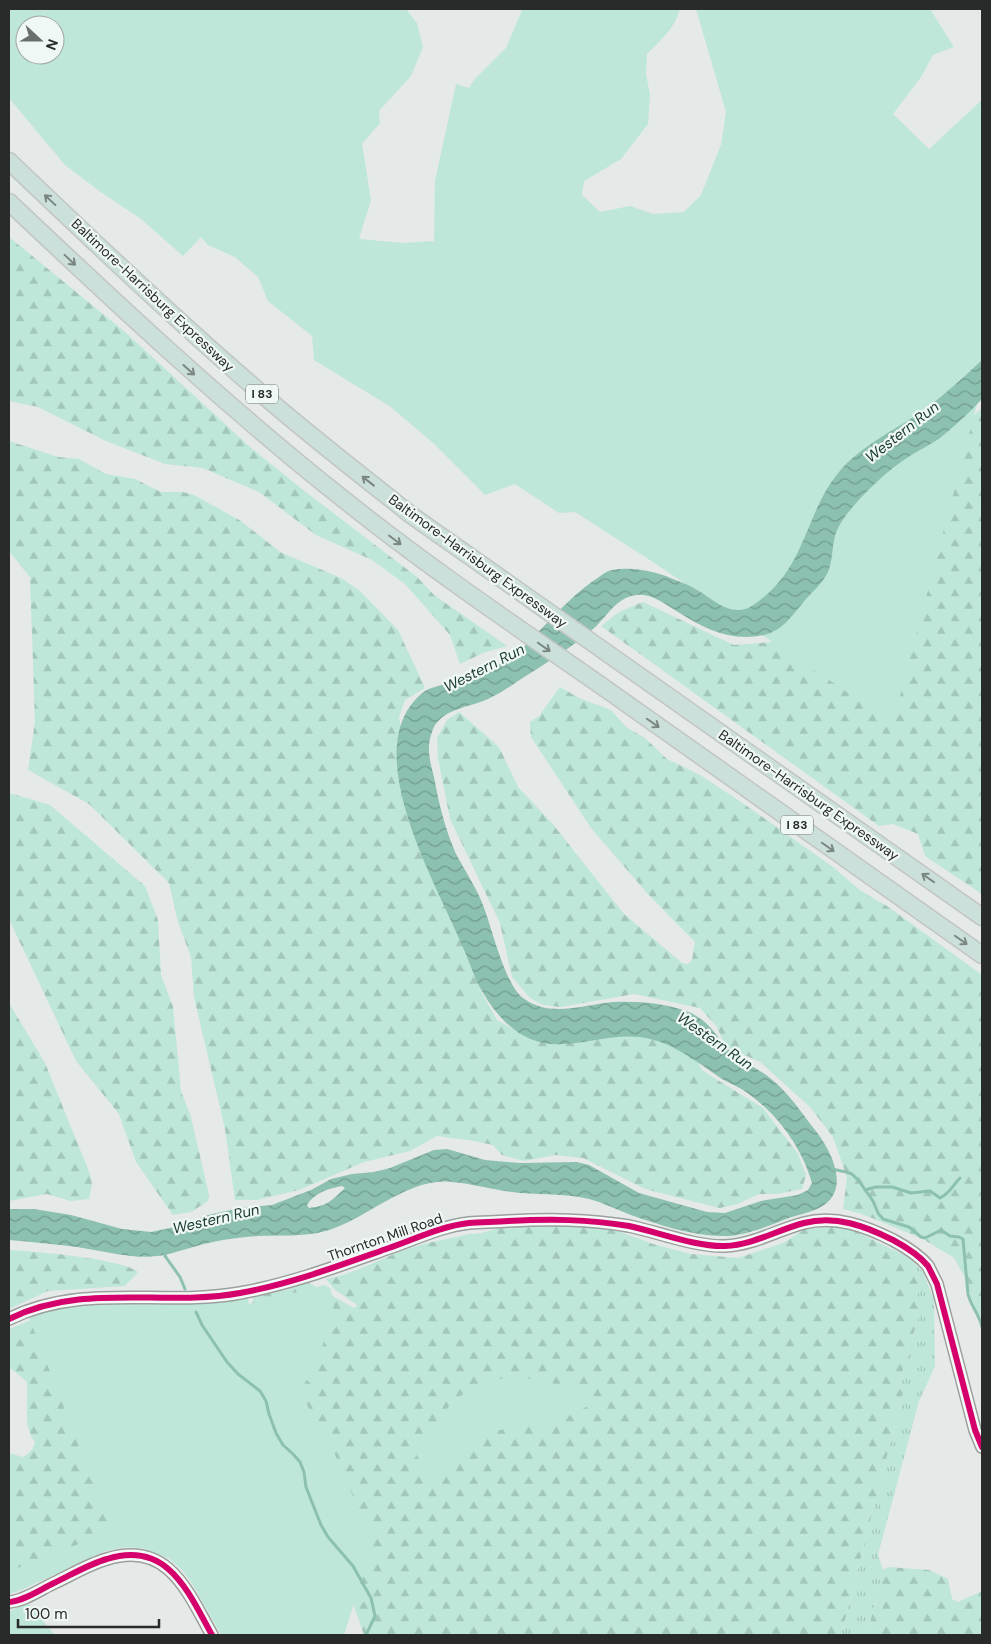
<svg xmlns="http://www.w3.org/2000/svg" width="991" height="1644" viewBox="0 0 991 1644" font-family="'DM Sans',sans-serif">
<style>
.grass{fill:url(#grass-tufts)}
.forest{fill:url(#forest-firs)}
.green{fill:#bee7d9;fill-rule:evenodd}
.water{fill:url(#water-waves);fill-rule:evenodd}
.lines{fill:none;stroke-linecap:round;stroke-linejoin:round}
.stream{stroke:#8cc0b0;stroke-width:3}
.minor-casing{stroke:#9b9f9d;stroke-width:14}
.highway-casing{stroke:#c2c5c4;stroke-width:19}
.minor{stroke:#fbfcfb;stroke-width:11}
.highway{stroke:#cce0db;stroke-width:16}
.cycleway-casing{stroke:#f0f8f5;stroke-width:9}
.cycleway{stroke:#d6006c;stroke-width:6}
.oneway{stroke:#7a8682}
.labels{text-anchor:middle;stroke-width:4.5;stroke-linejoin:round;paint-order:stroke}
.shield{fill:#f0f8f5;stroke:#646867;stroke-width:1}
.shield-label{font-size:12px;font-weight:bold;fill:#282b2a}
.street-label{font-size:14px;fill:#282b2a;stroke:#f0f8f5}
.water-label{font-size:15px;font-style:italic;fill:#1a3c32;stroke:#f0f8f5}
</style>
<defs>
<pattern id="grass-tufts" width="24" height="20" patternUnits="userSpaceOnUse" patternTransform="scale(1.25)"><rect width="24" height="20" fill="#bee7d9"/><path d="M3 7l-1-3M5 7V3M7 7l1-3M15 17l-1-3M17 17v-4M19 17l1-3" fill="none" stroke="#a3c6ba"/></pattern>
<pattern id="forest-firs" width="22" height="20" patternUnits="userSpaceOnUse" patternTransform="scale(1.25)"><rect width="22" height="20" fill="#bee7d9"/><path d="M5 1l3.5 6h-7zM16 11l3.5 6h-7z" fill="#a3c6ba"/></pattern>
<pattern id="water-waves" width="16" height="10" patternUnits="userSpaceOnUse" patternTransform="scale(1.25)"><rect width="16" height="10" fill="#8cc0b0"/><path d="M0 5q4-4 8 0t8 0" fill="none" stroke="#729c8f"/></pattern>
</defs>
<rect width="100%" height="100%" fill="#e5e9e7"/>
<polygon class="grass" points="910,1258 923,1272 934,1300 935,1366 919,1401 878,1555 883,1570 867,1635 841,1635 903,1393 901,1377 918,1318 913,1264"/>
<g class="forest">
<polygon points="9,237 125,332 250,447 302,489 417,577 434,595 507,646 483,653 460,664 450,635 405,584 372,560 316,535 259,492 203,468 165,464 106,441 38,407 9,401"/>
<polygon points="982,408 982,894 925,856 918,834 893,824 879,826 601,626 619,612 643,602 734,645 773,642 932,453"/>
<polygon points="9,441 58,457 79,459 106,474 135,479 161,492 183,492 194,495 241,521 280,552 341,578 360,591 398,630 425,688 405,700 399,717 410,783 483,995 497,1020 529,1038 585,1039 633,1033 689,1048 703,1071 763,1108 798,1154 806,1175 802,1189 777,1194 759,1194 738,1204 719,1208 645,1189 583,1158 556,1155 524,1161 502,1155 493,1145 474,1141 437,1136 410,1151 364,1162 299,1190 257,1200 235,1200 225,1129 194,997 191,957 178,922 169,883 89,804 28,770 35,722 30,577 9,551"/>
<polygon points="560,687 579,698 611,710 626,727 645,738 667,759 700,775 744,804 833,867 861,891 887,906 982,975 982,1319 972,1306 967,1281 954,1258 923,1239 862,1214 843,1209 847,1177 833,1137 810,1107 760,1062 725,1046 717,1027 700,1008 634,994 561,1007 543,1005 530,998 512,977 500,923 450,819 438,758 437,738 447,720 459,712 499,747 518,787 551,822 624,914 682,963 688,964 692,960 695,942 647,893 591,828 531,737 530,722 539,716"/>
<polygon points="9,793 50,805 145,886 158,920 161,975 173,1007 181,1091 191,1117 209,1195 208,1201 191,1212 173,1215 136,1162 119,1114 76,1061 9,919"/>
<polygon points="9,1003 45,1063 90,1174 92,1184 89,1199 71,1201 47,1194 9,1201"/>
<path d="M535 1223 576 1224 615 1230 653 1244 691 1254 738 1258 783 1243 805 1229 839 1226 851 1229 910 1258 913 1264 914 1277 918 1283V1318L901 1377 903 1393 841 1635H364L250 1310 254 1297 287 1290 299 1285 309 1283 354 1308 357 1305 334 1289 326 1279C350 1275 372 1263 394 1254 418 1244 444 1240 469 1234 479 1235 487 1231 496 1229 509 1227 522 1227 535 1223Z"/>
<path d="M9 1250C33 1251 123 1259 138 1272L125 1286 48 1291 9 1309Z"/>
<path d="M64 1307 200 1567 121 1528 9 1582V1453L23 1457C30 1453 33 1450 35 1442L31 1436 27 1423V1382L12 1369H9V1329Z"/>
<polygon points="888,1567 929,1570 948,1579 952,1599 958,1602 982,1591 982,1635 867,1635 883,1570"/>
</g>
<g class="green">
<path d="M9 9H406L417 23 423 47 411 76 379 111 380 123 362 144 371 200 359 239 404 243 434 241 435 181 456 84 469 88 474 80 506 48 522 10 680 9C675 28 660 41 647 54L646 74 650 95 648 124 621 159 584 181 582 195 600 212 630 206 653 214 684 212 701 195 721 145 726 112 696 9H930L954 47 933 55 921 77 893 114 929 149 982 100V385L893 723 656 564 575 512 559 513 515 484 485 495 433 443 391 407 314 360 312 336 268 301 258 277 235 257 208 245 201 237 183 256 141 219 102 193 65 165 9 98ZM25 25H55V55H25Z"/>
<path d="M325 1285 330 1288 334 1301 333 1312 316 1367 317 1390 307 1380 296 1386 333 1450 373 1542 344 1635H221L193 1585 182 1570 168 1558 142 1548 124 1547 106 1551 19 1591 9 1594V1567L10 1571 112 1531 28 1315C98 1294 174 1298 247 1296L249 1304Z"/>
<path d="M513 1377C546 1379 575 1388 603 1405L586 1407 544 1429 523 1426 494 1431 431 1475 413 1450C426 1440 433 1426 443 1414 460 1391 485 1380 513 1377Z"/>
<polygon points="28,1603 55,1635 9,1635 9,1611"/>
</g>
<path class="water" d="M982 360V399C969 413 955 426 940 438 927 447 913 453 901 462 882 475 848 508 838 528 831 542 834 558 828 572 823 583 814 590 806 599 793 614 784 630 764 635 731 642 705 629 678 612 666 605 652 593 637 595 616 597 607 617 593 629 570 649 543 665 518 681 508 688 498 694 488 699 468 708 439 709 432 732 426 748 430 762 434 777 439 804 445 829 456 854 465 871 476 887 483 905 492 928 505 985 523 998 549 1018 583 1005 613 1002 638 1001 668 1003 691 1013 713 1024 717 1039 732 1053 743 1063 758 1068 770 1078 788 1092 801 1112 815 1130 832 1151 852 1192 819 1208 809 1213 797 1215 786 1219 765 1227 744 1237 720 1236 690 1235 659 1225 631 1215 620 1211 610 1206 599 1202 573 1193 547 1195 520 1193 497 1191 475 1184 452 1182 407 1177 368 1219 326 1231 300 1238 272 1234 246 1237 227 1239 208 1242 190 1248 178 1251 169 1255 157 1256 130 1259 104 1251 77 1247 55 1244 32 1242 9 1240V1209H34L71 1215 122 1229 151 1232 175 1227 208 1215 240 1208 272 1205 311 1190 331 1179 352 1174 374 1172 390 1168 434 1150 447 1149 485 1160 520 1163 577 1162 589 1165 639 1193 707 1212 725 1213 761 1201 798 1195 808 1190 812 1183C801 1145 775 1111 743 1090 735 1085 726 1082 719 1077 697 1062 676 1045 650 1039 622 1032 594 1042 566 1044 521 1048 495 1017 476 980 469 961 461 942 452 923 427 867 362 747 420 695 431 684 454 684 469 679 486 673 504 662 519 651 527 645 534 636 541 629 559 611 577 591 599 577 603 574 607 571 612 570 634 566 658 572 678 581 684 583 691 586 697 590 712 598 728 616 748 608 755 605 760 600 765 596 806 562 807 510 839 472 861 445 899 428 927 408 946 393 965 376 982 360ZM342 1186 345 1188C332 1200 328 1206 309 1208L307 1205C314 1193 329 1188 342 1186Z"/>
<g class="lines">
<g class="stream">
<path d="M832 1169 846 1172 852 1174 859 1181 873 1201 878 1213 883 1219 909 1227 921 1237 925 1238 941 1230 950 1236 959 1237 963 1239 968 1294C971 1307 979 1313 982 1327"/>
<path d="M865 1190 876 1187H892L911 1193 930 1191 940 1198C950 1193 953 1185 960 1178"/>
<polyline points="165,1253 165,1256 180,1277 185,1289"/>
<polyline points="196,1312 202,1325 227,1362 238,1374 260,1391 266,1401 269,1414 276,1433 283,1445 293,1454 300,1462 304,1472 306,1487 321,1525 328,1537 353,1566 371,1598 375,1616 366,1635"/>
</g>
<g class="minor-casing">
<g id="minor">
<path d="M9 1319C83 1282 163 1307 240 1293 291 1284 341 1265 389 1248 415 1239 442 1226 469 1223 481 1222 495 1222 508 1221 550 1219 587 1219 629 1226 658 1232 696 1247 725 1246 753 1245 777 1230 804 1223 836 1215 865 1226 893 1240 906 1247 919 1255 928 1266 931 1272 934 1278 937 1284L975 1430 982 1447"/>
<path d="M9 1602C24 1601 41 1589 54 1583 71 1575 89 1564 107 1559 168 1540 188 1592 212 1635"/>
</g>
</g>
<g class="highway-casing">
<g id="highway">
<path d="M9 161C94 242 180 324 269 400 315 440 364 477 411 515L982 917"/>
<path d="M9 202C119 306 228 408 347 502 432 570 523 631 613 694 736 781 859 868 982 955"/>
</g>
</g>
<use href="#minor" class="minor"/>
<use href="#highway" class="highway"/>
<g class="cycleway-casing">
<g id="cycleway">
<path d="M9 1319C83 1282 163 1307 240 1293 291 1284 341 1265 389 1248 415 1239 442 1226 469 1223 481 1222 495 1222 508 1221 550 1219 587 1219 629 1226 658 1232 696 1247 725 1246 753 1245 777 1230 804 1223 836 1215 865 1226 893 1240 906 1247 919 1255 928 1266 931 1272 934 1278 937 1284L975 1430 982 1447"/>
<path d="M9 1602C24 1601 41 1589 54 1583 71 1575 89 1564 107 1559 168 1540 188 1592 212 1635"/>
</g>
</g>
<use href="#cycleway" class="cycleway"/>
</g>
<defs><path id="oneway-shaft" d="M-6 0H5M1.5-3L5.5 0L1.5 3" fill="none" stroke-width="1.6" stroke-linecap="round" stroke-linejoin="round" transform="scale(1.25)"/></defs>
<g class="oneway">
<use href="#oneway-shaft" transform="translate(50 200) rotate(-137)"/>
<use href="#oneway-shaft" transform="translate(70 260) rotate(43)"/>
<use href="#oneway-shaft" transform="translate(189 370) rotate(42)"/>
<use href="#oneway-shaft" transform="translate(368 481) rotate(-142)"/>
<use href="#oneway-shaft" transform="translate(395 540) rotate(37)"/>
<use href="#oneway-shaft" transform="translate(544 647) rotate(35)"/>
<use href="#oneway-shaft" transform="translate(653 723) rotate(35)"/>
<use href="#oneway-shaft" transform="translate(828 847) rotate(35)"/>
<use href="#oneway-shaft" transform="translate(928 878) rotate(-145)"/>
<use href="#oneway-shaft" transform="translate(961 940) rotate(35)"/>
</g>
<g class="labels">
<g class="shield">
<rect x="246" y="384.5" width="32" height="19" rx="4"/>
<rect x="781" y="815.5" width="32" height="19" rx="4"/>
</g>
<g class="shield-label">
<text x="262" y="398">I 83</text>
<text x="797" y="829">I 83</text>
</g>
<g class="street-label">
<text transform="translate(153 295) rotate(43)" y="5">Baltimore-Harrisburg Expressway</text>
<text transform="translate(478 561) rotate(36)" y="5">Baltimore-Harrisburg Expressway</text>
<text transform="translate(809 795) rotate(35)" y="5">Baltimore-Harrisburg Expressway</text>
<text transform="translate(385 1237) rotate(-19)" y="5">Thornton Mill Road</text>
</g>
<g class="water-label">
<text transform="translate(902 432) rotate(-38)" y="5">Western Run</text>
<text transform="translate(484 668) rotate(-27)" y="5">Western Run</text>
<text transform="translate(715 1041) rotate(35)" y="5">Western Run</text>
<text transform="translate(216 1219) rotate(-13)" y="5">Western Run</text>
</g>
</g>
<rect width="991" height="1644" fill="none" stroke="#282b2a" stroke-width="20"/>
<g transform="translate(40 40) rotate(111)"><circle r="24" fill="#f0f8f5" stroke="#a0a6a4"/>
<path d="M0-4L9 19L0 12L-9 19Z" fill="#6a6e6c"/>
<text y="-8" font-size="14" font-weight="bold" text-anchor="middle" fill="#282b2a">N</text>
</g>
<path d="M18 1619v8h141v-8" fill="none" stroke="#282b2a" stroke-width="2.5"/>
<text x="25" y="1619" font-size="15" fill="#282b2a" stroke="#f0f8f5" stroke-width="4" paint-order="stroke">100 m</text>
</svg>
